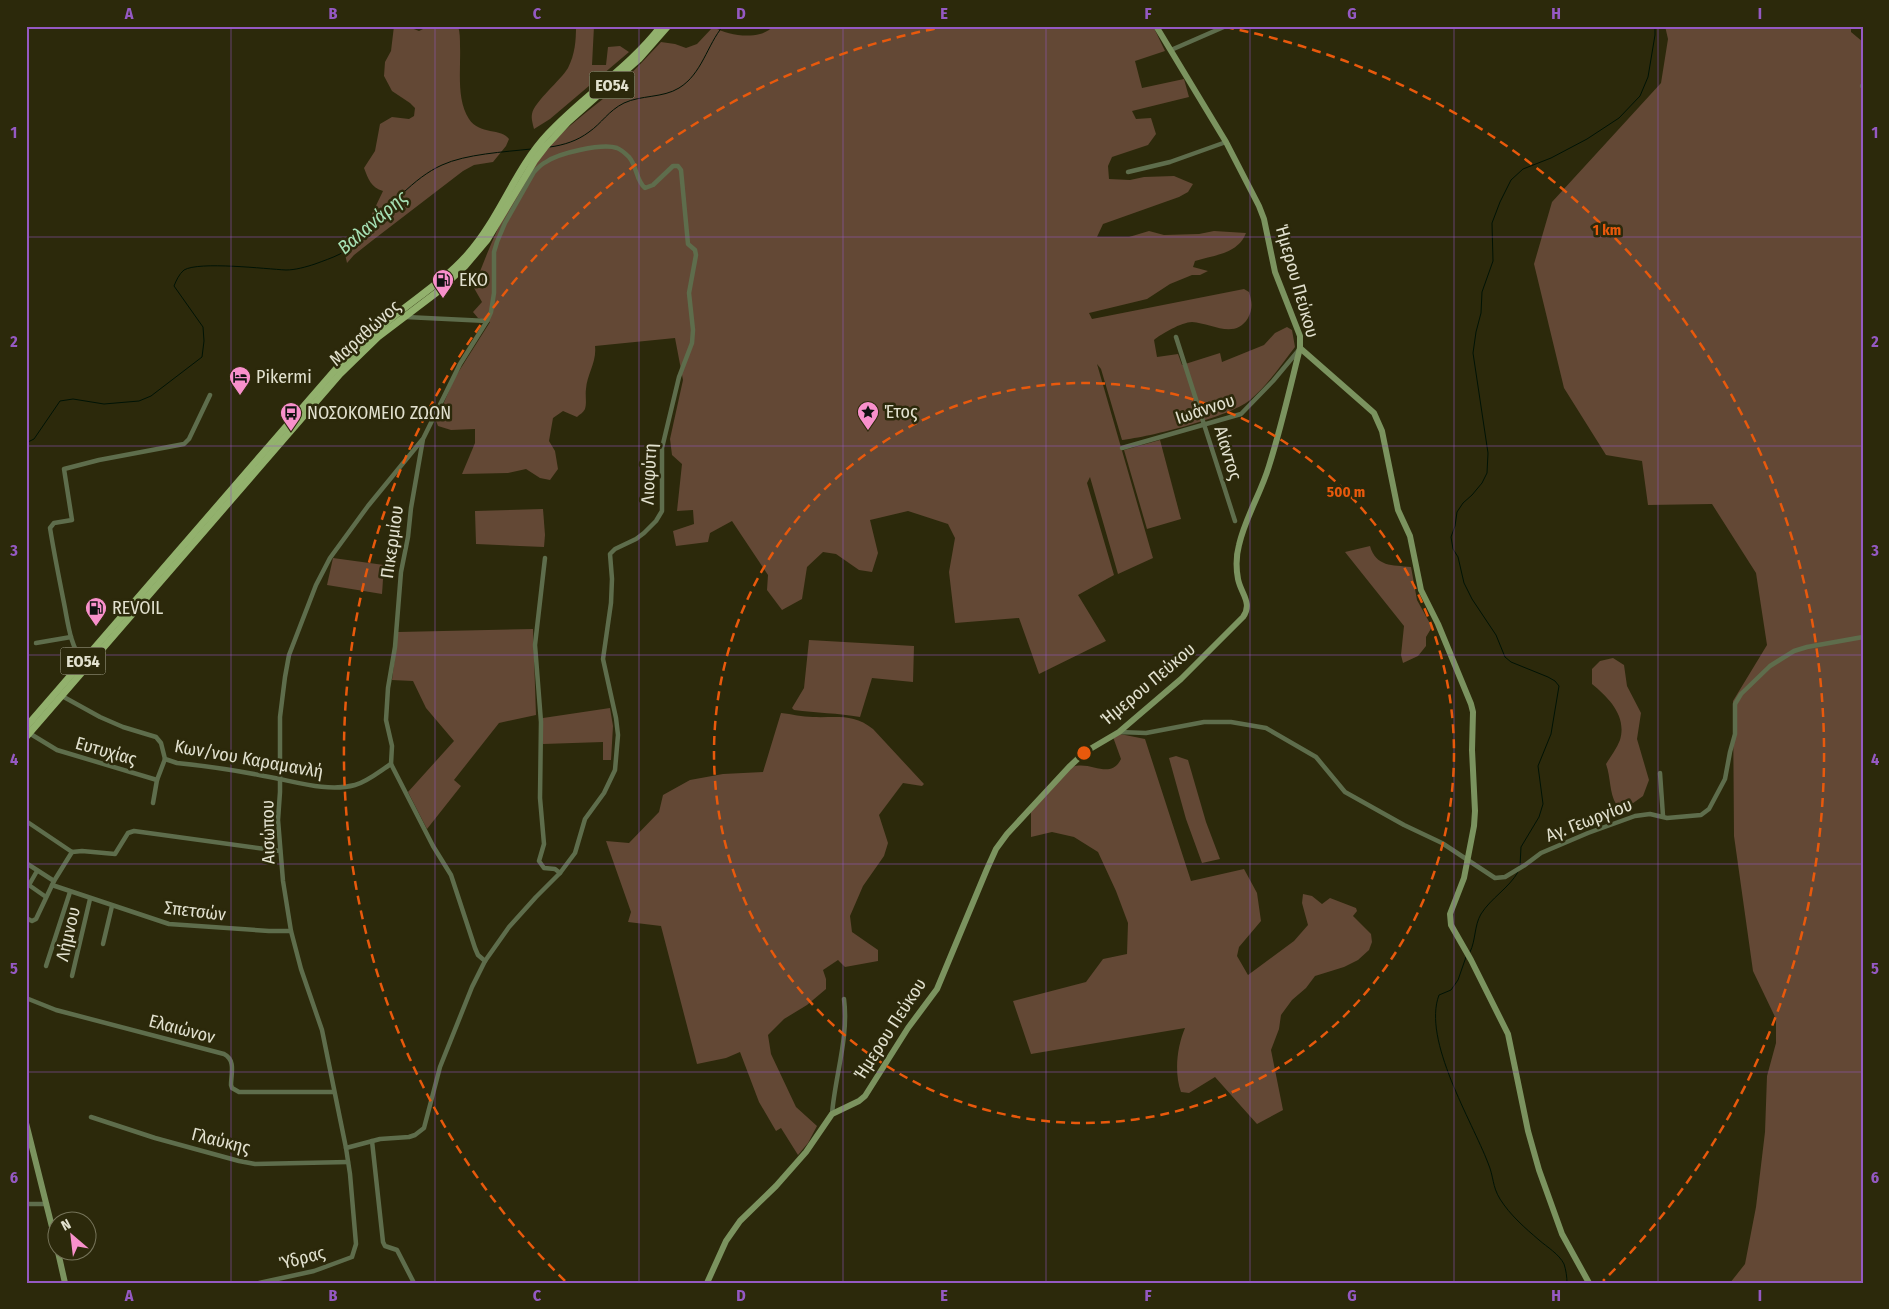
<svg xmlns="http://www.w3.org/2000/svg" width="1889" height="1309" viewBox="0 0 1889 1309" font-family="'Fira Sans Condensed',sans-serif">
<style>
.green{fill:#634835}
.lines{fill:none;stroke-linecap:round;stroke-linejoin:round}
.stream{stroke:#001305;stroke-width:1}
.street{stroke:#5e6d4c;stroke-width:4.5}
.secondary{stroke:#7b935f;stroke-width:6}
.primary{stroke:#92b16d;stroke-width:7}
.grid{fill:none;stroke:#9559c3;stroke-width:1;stroke-opacity:0.55}
.ring{fill:none;stroke:#e8590c;stroke-width:2.5;stroke-dasharray:9 6}
.labels{text-anchor:middle;stroke-width:5;stroke-linejoin:round;paint-order:stroke}
.shield{fill:#2c290b;stroke:#abaa94;stroke-width:1}
.shield-label{font-size:16px;font-weight:bold;fill:#e2e1cf}
.poi-label{font-size:18px;fill:#e2e1cf;stroke:#2c290b;text-anchor:start}
.street-label{font-size:18px;fill:#e2e1cf;stroke:#2c290b}
.water-label{font-size:19px;font-style:italic;fill:#a6e1b5;stroke:#2c290b}
.centre{fill:#e8590c;stroke:#2c290b;stroke-width:2.5}
.ring-label{font-size:15px;text-anchor:middle;font-weight:bold;fill:#e8590c;stroke:#2c290b;stroke-width:5;stroke-linejoin:round;paint-order:stroke}
.neatline{fill:none;stroke:#9559c3;stroke-width:2}
.grid-label{font-size:16px;text-anchor:middle;font-weight:bold;fill:#9559c3}
</style>
<rect width="100%" height="100%" fill="#2c290b"/>
<g class="green">
<path d="M394 26H406L419 31 429 26H458C460 32 460 39 460 46 461 69 456 99 469 119 479 135 502 128 509 139L506 146 493 162 474 165 463 171 373 240 354 255 347 263 345 254 365 236 370 224 372 214 383 191C371 188 368 178 364 168L375 151 380 124 392 117 409 119 414 116 415 108 410 103 392 91 384 76 385 62 391 51Z"/>
<path d="M576 26H594L592 65H606L608 47 620 46 629 52 550 119 534 129C533 125 531 118 532 114 534 102 561 80 568 68 575 54 576 41 576 26Z"/>
<path d="M775 26H1153L1165 51 1135 61 1142 88 1184 79 1189 97 1132 111 1136 119 1151 118 1156 134 1148 145 1112 157 1108 166 1109 179 1130 180 1144 177 1174 176 1193 184 1188 192 1179 197 1103 224 1097 237H1129L1149 231 1164 235 1199 234 1214 231 1246 233C1238 254 1214 255 1195 261L1193 267 1208 271 1200 275H1192L1170 284 1147 299 1089 313 1092 319 1244 289 1249 292C1252 302 1253 308 1248 318 1235 340 1211 323 1192 322 1182 322 1161 334 1154 340L1157 357 1178 354 1182 365 1220 353 1222 362 1264 345 1275 333 1287 327 1292 330 1295 347C1281 365 1267 386 1250 400 1230 417 1149 437 1122 440L1101 369 1097 364 1153 558 1118 574 1090 477 1087 483 1114 575 1078 595 1106 641 1039 674 1019 618 955 623 949 572 955 538 948 524 908 511 870 520 878 553 872 572 859 570 836 554 823 552 807 567 802 599 782 610 767 590 768 575 732 521 710 533 708 542 676 546 673 531 694 524 693 510 677 511 682 464 672 455 670 439 683 380 675 338 595 346C597 362 587 374 586 389 585 396 587 402 585 409 583 413 580 414 577 417L563 411 553 418 549 441 555 451 558 469 550 480 540 478 526 469 508 473 462 474 475 443V429L451 430 438 426 436 421 454 379 490 322 478 318 473 312 482 302 474 288C492 237 517 182 554 141 574 120 597 105 618 86 633 72 647 57 661 42L675 44 686 48 697 44 713 27C726 34 745 38 760 34 765 33 770 29 775 26Z"/>
<polygon points="1665,26 1851,26 1851,32 1863,42 1862,1283 1730,1283 1745,1264 1756,1207 1765,1132 1767,1076 1776,1043 1776,1019 1753,971 1734,836 1733,701 1767,645 1756,573 1712,504 1648,505 1642,461 1606,455 1564,388 1534,264 1552,202 1661,83 1668,39"/>
<polygon points="1160,440 1181,519 1147,529 1124,450"/>
<polygon points="543,509 545,535 544,547 476,544 475,511"/>
<path d="M1370 546C1376 567 1392 565 1411 567L1417 600 1432 627 1426 637V646L1418 656 1403 663 1401 655 1404 626 1345 552Z"/>
<polygon points="333,558 384,565 382,594 327,585"/>
<polygon points="533,629 536,715 499,723 454,780 461,786 427,829 408,792 454,741 426,708 413,681 392,680 398,632"/>
<path d="M809 640 914 646 913 682 872 678 860 717C838 713 816 713 794 710L792 708 804 688Z"/>
<path d="M1613 658 1624 665 1627 686 1641 713 1637 739 1649 780 1643 796 1629 806 1616 804C1609 792 1611 778 1606 764 1611 756 1617 748 1620 740 1627 716 1609 698 1592 684V669L1600 661Z"/>
<polygon points="610,708 613,726 611,760 603,760 603,742 543,744 543,718"/>
<path d="M781 713C792 714 802 717 813 717 836 718 853 713 873 729L924 784 922 786 903 783 879 815 888 843 884 856 863 886 850 916 852 932 878 950V961L845 967 838 960 823 970 826 979V989L807 1005 784 1019 768 1035 771 1054 796 1107 817 1126 808 1143 798 1155 781 1128 776 1131 759 1102 740 1052 726 1058 697 1064 661 926 628 922 631 912 606 841 629 843 659 812 663 795 690 780 723 774 763 772Z"/>
<path d="M1120 734 1145 739 1191 881 1244 869 1257 893 1261 921 1239 947 1237 956 1248 975 1294 941 1308 925 1302 903 1303 894 1312 896 1322 904 1330 898 1356 908 1357 911 1353 916 1371 934 1372 942 1369 950 1358 960 1344 967 1315 976 1306 988 1292 1000 1281 1015 1279 1029 1271 1050 1283 1110 1257 1124 1215 1077 1189 1093 1181 1092C1174 1072 1177 1047 1185 1028L1031 1054 1013 1001 1086 982 1103 959 1127 954 1128 923 1116 891 1098 852 1074 837 1052 832 1031 837V810C1037 803 1066 770 1072 767 1091 760 1110 781 1121 759L1113 737Z"/>
<polygon points="1176,756 1188,760 1206,822 1220,859 1202,863 1186,819 1169,758"/>
</g>
<g class="lines">
<g class="stream">
<path d="M550 147C564 145 577 141 589 132 602 123 608 111 624 103 641 95 663 98 679 88 702 74 707 45 723 26"/>
<path d="M26 443 34 439 60 401 73 399 104 404 139 401 151 396 202 357 204 341 203 327 174 286C176 281 179 274 184 270 199 261 266 269 286 270 295 270 306 267 315 264 323 261 332 258 340 254 351 248 360 238 368 229 390 207 413 178 442 165 466 154 504 152 531 149"/>
<polyline points="1520,866 1521,847 1539,817 1543,804 1538,766 1551,734 1559,686 1555,681 1548,677 1511,662 1505,657 1496,635 1472,599 1464,583 1458,557 1453,549 1451,537 1455,526 1457,512 1463,503 1472,495 1482,483 1487,473 1488,453 1473,353 1476,332 1481,313 1482,292 1493,261 1492,223 1500,202 1511,180 1523,169 1551,158 1587,139 1619,118 1640,96 1648,77 1655,35 1655,26"/>
<path d="M1470 952C1476 940 1474 926 1481 914 1491 898 1509 888 1518 872"/>
<path d="M1466 957 1458 980 1451 990 1439 995C1422 1040 1472 1121 1488 1163 1494 1177 1492 1186 1500 1199 1510 1215 1525 1228 1539 1240 1547 1247 1559 1254 1564 1264 1566 1270 1567 1277 1567 1283"/>
</g>
<g class="street">
<polyline points="1171,50 1226,26"/>
<polyline points="1862,86 1863,86"/>
<polyline points="1128,172 1170,162 1226,142"/>
<polyline points="406,317 487,321"/>
<polyline points="1176,337 1235,521"/>
<polyline points="1122,448 1241,414 1273,381 1298,351"/>
<polyline points="36,643 71,637"/>
<path d="M83 661C70 646 68 623 64 603 59 578 54 553 50 528L54 523 72 520 64 469 99 460 184 444 189 439 210 395"/>
<polyline points="62,696 100,717 123,727 156,737 161,743 165,759"/>
<polyline points="1119,732 1146,733 1204,722 1231,722 1266,728 1316,757 1345,792 1404,825 1442,843 1495,878 1505,877 1525,865 1541,853 1588,833 1635,816 1650,814 1667,818 1701,815 1709,809 1725,779 1730,752 1735,734 1735,704 1741,694 1770,666 1794,651 1807,647 1863,637"/>
<polyline points="29,733 57,750 157,780"/>
<path d="M165 759 177 763C206 766 235 770 264 776 291 780 326 793 355 785 367 782 380 771 391 764"/>
<polyline points="1660,773 1663,816"/>
<polyline points="153,803 157,780 165,759"/>
<polyline points="26,821 72,852"/>
<polyline points="72,852 82,851 115,854 128,833 134,831 280,851"/>
<polyline points="26,863 54,881"/>
<polyline points="26,883 46,897"/>
<polyline points="29,885 37,871"/>
<polyline points="52,885 169,924 269,931 291,931"/>
<polyline points="26,918 32,921 36,919 54,881 72,852"/>
<polyline points="103,944 112,906"/>
<path d="M485 961 478 955 475 948 451 875 433 846 391 764 392 746 386 720 388 688 395 647 401 572 408 537 411 508 423 439 460 364 487 321 491 312 494 293V252L497 242 505 223 534 172C538 168 541 164 546 162 559 153 602 143 617 148 622 150 626 154 629 157 637 166 636 181 645 188L653 185 673 166H678L681 170 688 244 695 250 696 255 689 293 693 330 692 343 679 377 662 448V511L656 521 644 533 636 539 615 549 610 554 612 579 611 603 603 659 616 718 618 735 615 770 604 793 585 819 575 853 560 873"/>
<polyline points="46,966 70,892"/>
<polyline points="72,976 90,899"/>
<path d="M26 998 56 1010 224 1054C236 1060 231 1074 231 1085L232 1088 239 1092H334"/>
<path d="M832 1114C835 1076 849 1037 844 999"/>
<polyline points="91,1117 155,1138 239,1161 255,1164 348,1162"/>
<polyline points="372,1141 383,1242 385,1246 397,1250 414,1283"/>
<polyline points="346,1148 380,1139 409,1137 415,1135 424,1128 440,1067 472,987 485,961 509,927 536,897 560,873 555,869 544,868 539,861 544,844 540,798 541,722 535,645 545,558"/>
<polyline points="26,1204 47,1204"/>
<polyline points="259,1283 314,1271 352,1257 356,1244 350,1174 346,1148 322,1030 301,969 291,931 283,881 278,820 280,792 280,717 285,677 289,655 316,585 330,558 368,506 422,440"/>
</g>
<g class="secondary">
<polyline points="1300,348 1365,405 1374,413 1382,431 1398,510 1410,536 1421,590 1438,624 1471,704 1473,712 1472,750 1475,811 1474,826 1464,878 1450,914 1451,925 1471,960 1508,1034 1528,1131 1539,1170 1562,1234 1589,1283"/>
<polyline points="26,1123 58,1251"/>
<polyline points="58,1252 65,1283"/>
<path d="M707 1283 726 1241 740 1221 776 1186 806 1152 832 1114 859 1101 865 1096 908 1028 937 989 987 869 996 849 1007 834 1069 767 1085 752 1119 732 1181 679 1243 617C1253 603 1241 594 1238 579 1236 568 1236 556 1239 545 1245 518 1261 493 1269 466 1281 428 1290 388 1300 348V336L1275 272 1264 219 1259 206 1226 142 1156 26"/>
</g>
<g class="primary">
<path d="M26 727 336 369C355 349 376 330 398 313 422 294 448 277 468 254 500 218 515 169 548 134 583 96 629 68 661 26"/>
<polyline points="26,737 340,374 378,337 436,293 465,266 487,240 535,160 545,147 568,122 639,59 668,26"/>
</g>
</g>
<path class="grid" d="M231 26V1283M435 26V1283M639 26V1283M843 26V1283M1046 26V1283M1250 26V1283M1454 26V1283M1658 26V1283M26 237H1863M26 446H1863M26 655H1863M26 864H1863M26 1072H1863"/>
<g class="ring">
<circle cx="1084" cy="753" r="370"/>
<path d="M565 1281A740 740 0 0 1 943 27M1225 27A740 740 0 0 1 1603 1281"/>
</g>
<defs>
<g id="fuel-pin" transform="scale(1.125)"><path d="M0 17L-7.5 6A9.5 9.5 0 1 1 7.5 6Z" fill="#f890cb" stroke="#2c290b"/><path d="M-5.5-6h7V0h2V4h1.3V-2.5L3-4.5l.8-.8L6-3V5H2.5V1h-1V6h-7ZM-4.2-4.7v3.2H.2V-4.7Z" fill="#111"/></g>
<g id="hotel-pin" transform="scale(1.125)"><path d="M0 17L-7.5 6A9.5 9.5 0 1 1 7.5 6Z" fill="#f890cb" stroke="#2c290b"/><path d="M-6-4.5h1.5V1H6V5H4.5V3h-9V5H-6ZM-4 0a1.8 1.8 0 1 1 3.6 0ZM.5 0V-2.5h3Q6-2.5 6 0Z" fill="#111"/></g>
<g id="sight-pin" transform="scale(1.125)"><path d="M0 17L-7.5 6A9.5 9.5 0 1 1 7.5 6Z" fill="#f890cb" stroke="#2c290b"/><path d="M0-6L1.8-2.2L6-1.7L2.9 1.2L3.7 5.4L0 3.3L-3.7 5.4L-2.9 1.2L-6-1.7L-1.8-2.2Z" fill="#111"/></g>
<g id="bus-pin" transform="scale(1.125)"><path d="M0 17L-7.5 6A9.5 9.5 0 1 1 7.5 6Z" fill="#f890cb" stroke="#2c290b"/><path d="M-5-6H5V4H4V6H2V4H-2V6H-4V4H-5ZM-3.5-4V0h7V-4ZM-3.5 1.2v1.5H-2V1.2ZM2 1.2v1.5H3.5V1.2Z" fill="#111"/></g>
</defs>
<g fill-rule="evenodd">
<use href="#fuel-pin" x="443" y="280"/>
<use href="#hotel-pin" x="240" y="377"/>
<use href="#sight-pin" x="868" y="412"/>
<use href="#bus-pin" x="291" y="413"/>
<use href="#fuel-pin" x="96" y="608"/>
</g>
<g class="labels">
<g class="shield">
<rect x="589.5" y="71.5" width="45" height="27" rx="4"/>
<rect x="60.5" y="647.5" width="45" height="27" rx="4"/>
</g>
<g class="shield-label">
<text x="612" y="91">ΕΟ54</text>
<text x="83" y="667">ΕΟ54</text>
</g>
<g class="poi-label">
<text x="459" y="286">EKO</text>
<text x="256" y="383">Pikermi</text>
<text x="884" y="418">Έτος</text>
<text x="307" y="419">ΝΟΣΟΚΟΜΕΙΟ ΖΩΩΝ</text>
<text x="112" y="614">REVOIL</text>
</g>
<g class="street-label">
<text transform="translate(1297 281) rotate(74)" y="6">Ήμερου Πεύκου</text>
<text transform="translate(365 333) rotate(-42)" y="6">Μαραθώνος</text>
<text transform="translate(1205 409) rotate(-18)" y="6">Ιωάννου</text>
<text transform="translate(1228 453) rotate(73)" y="6">Αίαντος</text>
<text transform="translate(649 474) rotate(-87)" y="6">Λιοφύτη</text>
<text transform="translate(392 542) rotate(-82)" y="6">Πικερμίου</text>
<text transform="translate(1148 684) rotate(-40)" y="6">Ήμερου Πεύκου</text>
<text transform="translate(106 751) rotate(16)" y="6">Ευτυχίας</text>
<text transform="translate(249 759) rotate(10)" y="6">Κων/νου Καραμανλή</text>
<text transform="translate(1589 820) rotate(-21)" y="6">Αγ. Γεωργίου</text>
<text transform="translate(268 832) rotate(-91)" y="6">Αισώπου</text>
<text transform="translate(195 911) rotate(7)" y="6">Σπετσών</text>
<text transform="translate(68 934) rotate(-77)" y="6">Λήμνου</text>
<text transform="translate(182 1029) rotate(15)" y="6">Ελαιώνον</text>
<text transform="translate(890 1029) rotate(-57)" y="6">Ήμερου Πεύκου</text>
<text transform="translate(221 1141) rotate(14)" y="6">Γλαύκης</text>
<text transform="translate(302 1258) rotate(-15)" y="6">Ύδρας</text>
</g>
<g class="water-label">
<text transform="translate(372 222) rotate(-41)" y="7">Βαλανάρης</text>
</g>
</g>
<circle cx="1084" cy="753" r="8" class="centre"/>
<g class="ring-label">
<text x="1607" y="235">1 km</text>
<text x="1346" y="497">500 m</text>
</g>
<rect width="1889" height="1309" fill="none" stroke="#2c290b" stroke-width="55"/>
<g transform="translate(72 1236) rotate(332)"><circle r="24" fill="#2c290b" stroke="#757359"/>
<path d="M0-4L9 19L0 12L-9 19Z" fill="#f890cb"/>
<text y="-8" font-size="14" font-weight="bold" text-anchor="middle" fill="#e2e1cf">N</text>
</g>
<rect x="28" y="28" width="1834" height="1254" class="neatline"/>
<g class="grid-label">
<text x="129" y="19">A</text>
<text x="333" y="19">B</text>
<text x="537" y="19">C</text>
<text x="741" y="19">D</text>
<text x="944" y="19">E</text>
<text x="1148" y="19">F</text>
<text x="1352" y="19">G</text>
<text x="1556" y="19">H</text>
<text x="1760" y="19">I</text>
<text x="14" y="138">1</text>
<text x="1875" y="138">1</text>
<text x="14" y="347">2</text>
<text x="1875" y="347">2</text>
<text x="14" y="556">3</text>
<text x="1875" y="556">3</text>
<text x="14" y="765">4</text>
<text x="1875" y="765">4</text>
<text x="14" y="974">5</text>
<text x="1875" y="974">5</text>
<text x="14" y="1183">6</text>
<text x="1875" y="1183">6</text>
<text x="129" y="1301">A</text>
<text x="333" y="1301">B</text>
<text x="537" y="1301">C</text>
<text x="741" y="1301">D</text>
<text x="944" y="1301">E</text>
<text x="1148" y="1301">F</text>
<text x="1352" y="1301">G</text>
<text x="1556" y="1301">H</text>
<text x="1760" y="1301">I</text>
</g>
</svg>
